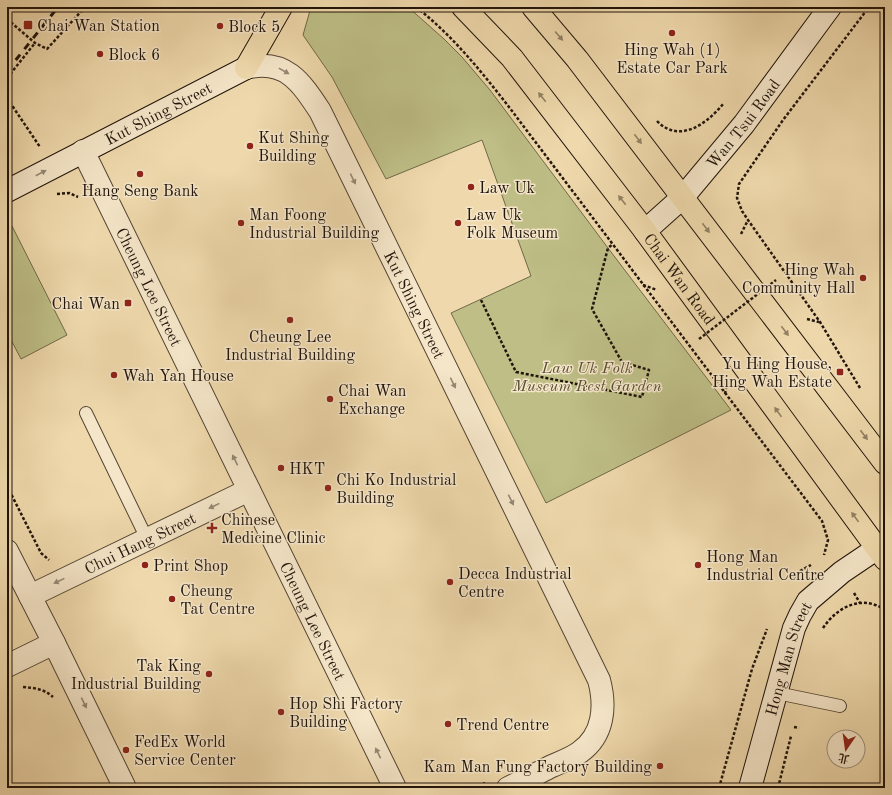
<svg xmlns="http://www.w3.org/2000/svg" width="892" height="795" viewBox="0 0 892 795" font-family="'Old Standard TT','Noto Serif TC',serif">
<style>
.garden{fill:#bebe86;stroke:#6f6948}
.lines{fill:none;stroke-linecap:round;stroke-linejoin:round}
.lane-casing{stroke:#544533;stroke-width:14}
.street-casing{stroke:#544533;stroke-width:24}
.secondary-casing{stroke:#20140b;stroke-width:24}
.primary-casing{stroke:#20140b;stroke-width:24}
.path{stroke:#20140b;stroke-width:2.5;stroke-dasharray:3 2;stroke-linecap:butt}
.lane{stroke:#f5e6c9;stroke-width:12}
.street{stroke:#f5e6c9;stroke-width:22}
.secondary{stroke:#f5e6c9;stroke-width:22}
.primary{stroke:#efd9ac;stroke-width:22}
.rail{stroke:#20140b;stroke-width:3;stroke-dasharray:7 7;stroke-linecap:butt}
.path-bridge{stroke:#20140b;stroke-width:2.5;stroke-dasharray:3 2;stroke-linecap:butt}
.oneway{fill:#928064}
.oneway2{fill:#958874}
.poi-dot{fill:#8f2418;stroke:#f5e6c9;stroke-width:1.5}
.labels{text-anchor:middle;stroke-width:3;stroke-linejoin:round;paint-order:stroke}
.poi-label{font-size:16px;fill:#20140b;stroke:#f5e6c9;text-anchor:start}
.street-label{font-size:16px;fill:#20140b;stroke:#f5e6c9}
.park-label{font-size:16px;font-style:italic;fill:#575036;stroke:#f5e6c9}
</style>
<rect width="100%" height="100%" fill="#efd9ac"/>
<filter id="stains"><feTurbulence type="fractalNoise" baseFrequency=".005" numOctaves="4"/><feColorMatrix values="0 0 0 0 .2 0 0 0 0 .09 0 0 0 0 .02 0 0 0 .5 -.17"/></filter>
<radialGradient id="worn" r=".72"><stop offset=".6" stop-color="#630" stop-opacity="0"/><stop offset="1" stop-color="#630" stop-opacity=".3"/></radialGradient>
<g class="garden">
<polygon points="311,7 408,7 444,39 462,57 490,90 608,248 731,410 546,503 451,313 531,276 482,140 386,179 332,77 303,35"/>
<polygon points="12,226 67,335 21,359 7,332 7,228"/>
</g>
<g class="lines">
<g class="lane-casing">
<g id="lane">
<polyline points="86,413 147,539"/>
<polyline points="777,693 840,706"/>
</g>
</g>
<g class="street-casing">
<g id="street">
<path id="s1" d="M246 68C285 58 301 82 320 111L599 680C606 706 604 735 580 752 572 758 561 762 552 766 538 773 523 781 508 788"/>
<path id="s2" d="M83 151 395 788"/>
<polyline points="7,551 54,643 125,788"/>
<path id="s3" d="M30 596 249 490"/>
<polyline points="7,666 54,643"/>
</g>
</g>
<g class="secondary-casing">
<g id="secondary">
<path id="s4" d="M7 191 246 68"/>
<path id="s5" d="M645 231 683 197 744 124 830 7"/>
<path id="s6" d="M750 788 794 628 800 615 808 601 842 572 885 543"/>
</g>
</g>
<g class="primary-casing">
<g id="primary">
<path id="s7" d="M463 7 512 58 642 227 885 559"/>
<polyline points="533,7 577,59 885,463"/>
<polyline points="246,68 281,7"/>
</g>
</g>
<g class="path">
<path d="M416 7C452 35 481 71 509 107L822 521 828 540 824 555"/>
<polyline points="7,19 35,43 47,49 85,7"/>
<polyline points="7,78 35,43"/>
<polyline points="7,98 40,147"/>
<path d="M657 121C679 144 707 124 723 104"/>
<polyline points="57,194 69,193 78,197"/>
<polyline points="741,234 748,220"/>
<polyline points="643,285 657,290"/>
<polyline points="481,300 516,372 642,397 649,370 622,362 592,309 608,248 613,244"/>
<polyline points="807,319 819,322"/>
<polyline points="860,388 820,322 748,220 742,211 737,198 739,184 783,120 869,7"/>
<polyline points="725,394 727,383"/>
<polyline points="7,486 41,553 49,560"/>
<polyline points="794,579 800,571 811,565"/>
<polyline points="854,593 860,603"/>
<path d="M823 628C837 607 862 594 885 610"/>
<path d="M23 687C35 688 44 689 53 697"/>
<polyline points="794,727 799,728"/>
<polyline points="474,788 485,783"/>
<polyline points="719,788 752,669 767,629"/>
<polyline points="778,788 791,736"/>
</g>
<use href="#lane" class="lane"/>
<use href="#street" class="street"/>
<use href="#secondary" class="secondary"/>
<use href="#primary" class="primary"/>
<polyline class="rail" points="7,71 58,7"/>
<polyline class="path-bridge" points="699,339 776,280"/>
</g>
<defs><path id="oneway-solid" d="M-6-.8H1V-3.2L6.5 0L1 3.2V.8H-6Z"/></defs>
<g class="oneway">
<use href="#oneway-solid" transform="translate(559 36) rotate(50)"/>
<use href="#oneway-solid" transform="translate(542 97) rotate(-128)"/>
<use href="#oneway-solid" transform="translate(638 139) rotate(53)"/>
<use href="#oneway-solid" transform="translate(622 200) rotate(-128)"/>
<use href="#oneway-solid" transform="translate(706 228) rotate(53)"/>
<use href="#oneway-solid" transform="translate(785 331) rotate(53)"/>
<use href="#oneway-solid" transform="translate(778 412) rotate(-126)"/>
<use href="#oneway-solid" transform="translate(864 435) rotate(53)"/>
<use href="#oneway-solid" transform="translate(855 517) rotate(-126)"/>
</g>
<g class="oneway2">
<use href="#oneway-solid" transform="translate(284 71) rotate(29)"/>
<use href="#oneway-solid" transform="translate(41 173) rotate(-28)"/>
<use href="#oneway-solid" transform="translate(353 179) rotate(64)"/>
<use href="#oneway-solid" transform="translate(453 383) rotate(64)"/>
<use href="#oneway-solid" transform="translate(235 460) rotate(-116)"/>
<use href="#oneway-solid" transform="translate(511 500) rotate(64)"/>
<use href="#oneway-solid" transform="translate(214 506) rotate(154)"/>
<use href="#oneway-solid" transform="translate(59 581) rotate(154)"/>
<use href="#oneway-solid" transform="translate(84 703) rotate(64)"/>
<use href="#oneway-solid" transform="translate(378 753) rotate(-116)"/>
</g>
<g class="poi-dot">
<rect x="23" y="20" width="10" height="10" rx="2"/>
<circle cx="220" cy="26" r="4"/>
<circle cx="672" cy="33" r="4"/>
<circle cx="100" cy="54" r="4"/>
<circle cx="250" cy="146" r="4"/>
<circle cx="140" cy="174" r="4"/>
<circle cx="471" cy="187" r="4"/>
<circle cx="241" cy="223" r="4"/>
<circle cx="458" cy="223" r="4"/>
<circle cx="863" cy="278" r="4"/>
<rect x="124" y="299" width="8" height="8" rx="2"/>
<circle cx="290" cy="320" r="4"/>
<rect x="836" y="368" width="8" height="8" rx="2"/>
<circle cx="114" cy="375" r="4"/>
<circle cx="330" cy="399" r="4"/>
<circle cx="281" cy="468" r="4"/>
<circle cx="328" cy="488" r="4"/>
<path d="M210 522h4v4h4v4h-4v4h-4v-4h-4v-4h4z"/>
<circle cx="145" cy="565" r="4"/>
<circle cx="698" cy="565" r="4"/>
<circle cx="450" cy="582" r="4"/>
<circle cx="172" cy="599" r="4"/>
<circle cx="209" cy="674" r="4"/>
<circle cx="281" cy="712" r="4"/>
<circle cx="448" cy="724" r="4"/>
<circle cx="126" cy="750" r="4"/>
<circle cx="660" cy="766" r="4"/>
</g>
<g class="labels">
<g class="poi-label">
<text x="37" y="31">Chai Wan Station</text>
<text x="228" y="32">Block 5</text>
<text x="672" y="55" text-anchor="middle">Hing Wah (1)<tspan x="672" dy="18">Estate Car Park</tspan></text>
<text x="108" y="60">Block 6</text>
<text x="258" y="143">Kut Shing<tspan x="258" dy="18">Building</tspan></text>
<text x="479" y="193">Law Uk</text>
<text x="140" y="196" text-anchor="middle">Hang Seng Bank</text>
<text x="249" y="220">Man Foong<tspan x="249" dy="18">Industrial Building</tspan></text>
<text x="466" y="220">Law Uk<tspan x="466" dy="18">Folk Museum</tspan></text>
<text x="855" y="275" text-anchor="end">Hing Wah<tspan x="855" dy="18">Community Hall</tspan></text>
<text x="120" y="309" text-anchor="end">Chai Wan</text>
<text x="290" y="342" text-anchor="middle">Cheung Lee<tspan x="290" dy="18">Industrial Building</tspan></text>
<text x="832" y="369" text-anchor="end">Yu Hing House,<tspan x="832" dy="18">Hing Wah Estate</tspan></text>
<text x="122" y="381">Wah Yan House</text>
<text x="338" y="396">Chai Wan<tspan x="338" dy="18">Exchange</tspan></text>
<text x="289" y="474">HKT</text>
<text x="336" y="485">Chi Ko Industrial<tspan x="336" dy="18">Building</tspan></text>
<text x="221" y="525">Chinese<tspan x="221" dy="18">Medicine Clinic</tspan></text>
<text x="706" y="562">Hong Man<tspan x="706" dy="18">Industrial Centre</tspan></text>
<text x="153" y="571">Print Shop</text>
<text x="458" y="579">Decca Industrial<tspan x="458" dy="18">Centre</tspan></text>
<text x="180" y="596">Cheung<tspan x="180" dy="18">Tat Centre</tspan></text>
<text x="201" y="671" text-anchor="end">Tak King<tspan x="201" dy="18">Industrial Building</tspan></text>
<text x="289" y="709">Hop Shi Factory<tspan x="289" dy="18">Building</tspan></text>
<text x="456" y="730">Trend Centre</text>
<text x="134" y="747">FedEx World<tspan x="134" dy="18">Service Center</tspan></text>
<text x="652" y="772" text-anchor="end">Kam Man Fung Factory Building</text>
</g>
<g class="street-label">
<text dy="6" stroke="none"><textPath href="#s4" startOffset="170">Kut Shing Street</textPath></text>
<text dy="6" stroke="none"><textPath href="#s5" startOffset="146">Wan Tsui Road</textPath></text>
<text dy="6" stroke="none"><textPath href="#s7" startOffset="348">Chai Wan Road</textPath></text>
<text dy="6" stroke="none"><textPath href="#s2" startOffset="151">Cheung Lee Street</textPath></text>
<text dy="6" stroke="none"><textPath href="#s1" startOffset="309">Kut Shing Street</textPath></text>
<text dy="6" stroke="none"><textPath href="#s3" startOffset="122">Chui Hang Street</textPath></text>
<text dy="6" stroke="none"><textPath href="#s2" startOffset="523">Cheung Lee Street</textPath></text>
<text dy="6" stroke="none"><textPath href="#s6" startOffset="135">Hong Man Street</textPath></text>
</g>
<g class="park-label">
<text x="587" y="373">Law Uk Folk<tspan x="587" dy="18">Museum Rest Garden</tspan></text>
</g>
</g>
<rect width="892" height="795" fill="none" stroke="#efd9ac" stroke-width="24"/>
<rect x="8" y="8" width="876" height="779" fill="none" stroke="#20140b" stroke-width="2"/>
<rect x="12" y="12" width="868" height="771" fill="none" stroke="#20140b"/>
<g transform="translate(846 749) rotate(193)"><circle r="19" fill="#f5e6c9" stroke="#a0927d"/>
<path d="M0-3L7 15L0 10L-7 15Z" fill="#8f2418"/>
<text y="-6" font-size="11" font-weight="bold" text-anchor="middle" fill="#20140b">北</text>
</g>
<rect width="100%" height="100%" filter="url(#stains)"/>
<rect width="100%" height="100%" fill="url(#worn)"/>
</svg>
